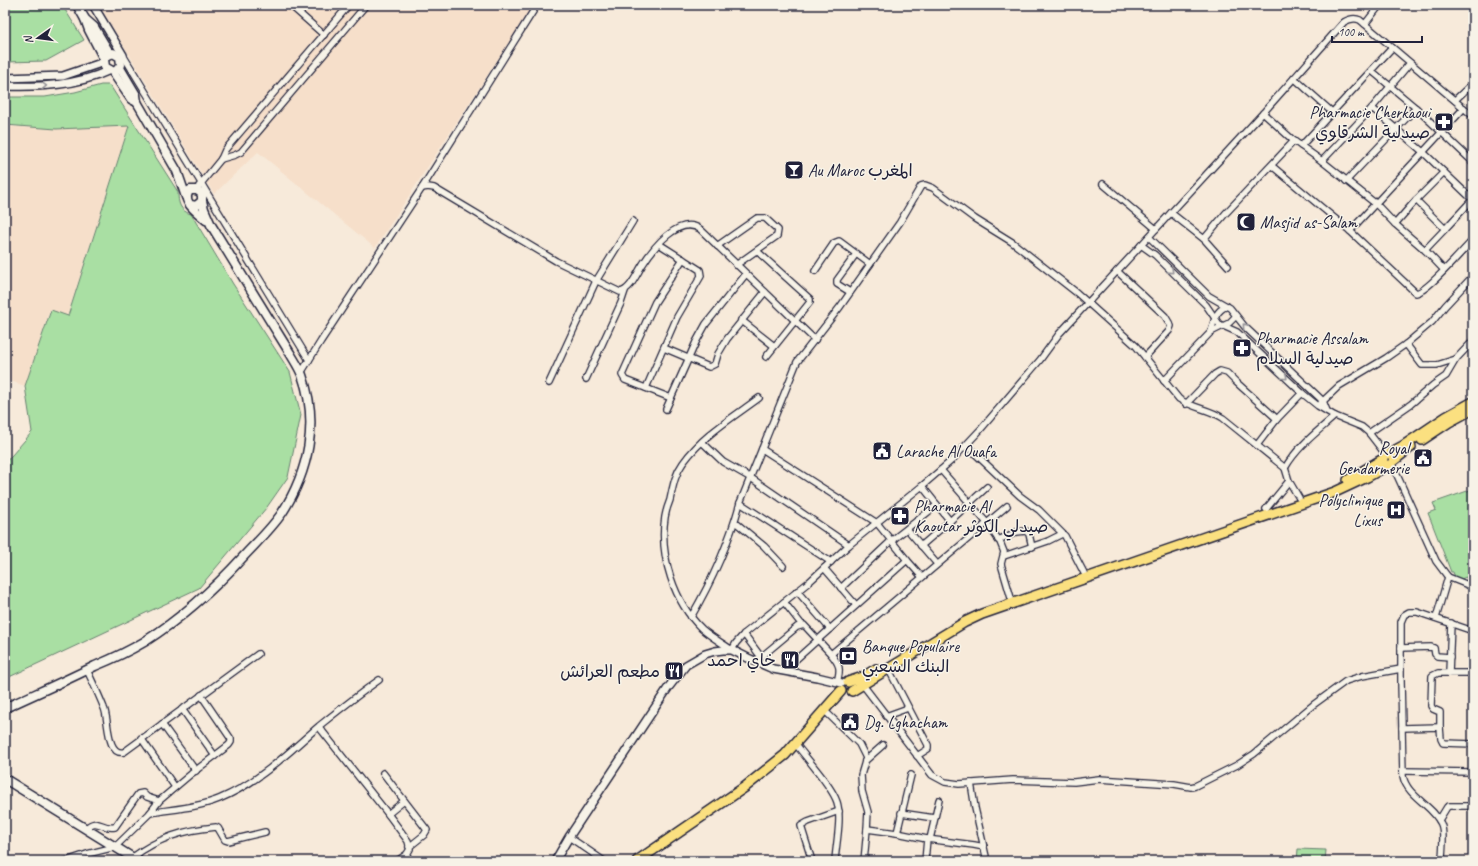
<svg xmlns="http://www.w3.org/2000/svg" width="1478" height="866" viewBox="0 0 1478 866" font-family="Caveat,'Playpen Sans Arabic',sans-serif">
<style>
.built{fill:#f6dfca}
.green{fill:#a9dfa3;stroke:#66806f}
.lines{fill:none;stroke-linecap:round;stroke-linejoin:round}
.minor-casing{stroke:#22223b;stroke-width:8}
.tertiary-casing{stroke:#22223b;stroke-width:10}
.secondary-casing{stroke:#22223b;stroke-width:11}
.trunk-casing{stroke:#22223b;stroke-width:12}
.minor{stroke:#f7f3e8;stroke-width:5.5}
.tertiary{stroke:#f7f3e8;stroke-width:7}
.secondary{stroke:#f7f3e8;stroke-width:8}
.trunk{stroke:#fbe080;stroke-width:9}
.oneway{stroke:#97959a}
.labels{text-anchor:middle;stroke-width:3;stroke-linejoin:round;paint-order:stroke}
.poi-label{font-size:17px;fill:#22223b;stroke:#f7f3e8;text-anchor:start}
</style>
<rect width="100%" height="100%" fill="#f7eada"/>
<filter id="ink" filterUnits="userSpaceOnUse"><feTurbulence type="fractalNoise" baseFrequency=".025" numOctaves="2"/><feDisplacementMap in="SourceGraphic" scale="8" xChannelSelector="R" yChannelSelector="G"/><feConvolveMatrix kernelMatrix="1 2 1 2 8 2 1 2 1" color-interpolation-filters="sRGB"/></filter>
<g filter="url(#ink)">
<g class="built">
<polygon points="99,5 533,5 375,248 258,152 214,194"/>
<polygon points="129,125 67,317 50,310 25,386 5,379 5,126 56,129"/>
</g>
<g class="green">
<polygon points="5,5 62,5 84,40 46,61 5,62"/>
<path d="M101 85H108L111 87 178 192C178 203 180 211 191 214L233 284 290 372 301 415 288 477 267 507 199 588 5 679V463L32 432 25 386 51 310 68 316 129 126 56 129 5 125V97H45L75 92Z"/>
<polygon points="1473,489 1473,579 1467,580 1466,577 1461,579 1455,577 1453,572 1451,572 1428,513 1436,510 1433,503"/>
<polygon points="1298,849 1326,850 1325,861 1297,861"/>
</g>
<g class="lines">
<g class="minor-casing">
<g id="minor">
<polyline points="290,5 324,35"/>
<polyline points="1365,24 1380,5"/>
<polyline points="123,55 309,360"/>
<polyline points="1372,71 1416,108 1473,162"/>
<polyline points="1294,78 1333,113"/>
<polyline points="1455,100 1473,83"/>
<polyline points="1372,108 1423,152 1473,200"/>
<polyline points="1263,113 1294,141 1322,161 1372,108 1410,63"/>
<polyline points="1301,146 1392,48"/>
<polyline points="221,159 235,155 241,152 366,5"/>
<polyline points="1322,161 1376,204 1395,224"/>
<path d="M1272 166 1350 231 1416 293C1427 292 1463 250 1473 240"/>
<polyline points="1444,172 1416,200 1445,229 1472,200"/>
<polyline points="1346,181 1416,108"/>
<polyline points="1103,184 1156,229"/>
<polyline points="199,186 221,159 225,150 349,5"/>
<path d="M422 188 428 187 434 188 556 261 620 292C631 290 637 273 643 264 653 248 679 215 700 229L815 340"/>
<polyline points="1416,200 1395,224 1425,250 1444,270"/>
<polyline points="1171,213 1204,239 1225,214 1294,141"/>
<polyline points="1350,231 1464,108"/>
<polyline points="1149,237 1209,296 1230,308 1245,327 1323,401 1327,411"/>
<polyline points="1204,239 1228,266"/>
<path d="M1141 245 1155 255 1206 305 1219 324 1237 332 1302 393 1318 406 1335 416C1317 432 1297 447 1285 468"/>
<polyline points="717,246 757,218 765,218 778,230 777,236 736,265"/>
<polyline points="1425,250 1445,229"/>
<polyline points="757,251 810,299 810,302 766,357"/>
<polyline points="815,271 834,243 839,241 870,264"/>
<polyline points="1117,271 1165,316 1171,326 1169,331 1145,357"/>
<polyline points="850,292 837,284 837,280 856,254"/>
<polyline points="741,320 774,346"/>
<path d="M1211 332C1214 321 1215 311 1227 306"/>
<polyline points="1406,344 1422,365 1437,365 1456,359"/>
<polyline points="664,348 709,367 715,364 718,354 727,339 765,292"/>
<polyline points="301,373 321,341 422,188 537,5"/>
<polyline points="586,379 621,303 625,291"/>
<polyline points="1164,381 1211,332 1229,323 1236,316"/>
<polyline points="549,383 596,281 633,221"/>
<polyline points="646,388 677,317 701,276 700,270 659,244"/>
<polyline points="671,398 625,380 622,375 655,302 683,259"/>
<path d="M759 398C732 418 703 435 683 463 675 474 673 486 670 500 668 505 666 511 665 517 659 556 674 602 702 629 711 637 722 643 732 650L736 643 744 634 809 582 849 545 922 486 951 461 981 429 1040 360 1059 334 1263 113 1344 22C1349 19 1354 17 1360 20L1473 116"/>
<polyline points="1321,403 1339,386 1386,358 1406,344 1432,322 1445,306 1473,276"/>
<polyline points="1186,404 1215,374 1220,371 1227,373 1236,382 1277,419 1257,445"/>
<polyline points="666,409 696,342 706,324 746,274"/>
<polyline points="1335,416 1362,427 1369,433 1386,455"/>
<polyline points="1277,419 1302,393"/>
<polyline points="1369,433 1411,404 1433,385 1446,376 1456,359 1473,341"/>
<polyline points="702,442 723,462 751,478 849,545"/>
<polyline points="967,446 1020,496 1039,510 1065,536 1084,573"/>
<polyline points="762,449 877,523 907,560"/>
<polyline points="1392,464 1436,561 1448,577"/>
<polyline points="941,470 987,523 1007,506"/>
<polyline points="922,486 950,521 987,487"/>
<polyline points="740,503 831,562"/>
<polyline points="1266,509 1289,481"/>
<polyline points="735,522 764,546 783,566"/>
<polyline points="907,529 937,564"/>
<polyline points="998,540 1017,532 1026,531 1029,534 1032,547"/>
<polyline points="921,546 950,521"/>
<polyline points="1004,556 1048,541 1062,534"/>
<polyline points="824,568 856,605"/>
<polyline points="841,588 891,541 937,505"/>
<polyline points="797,591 830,629"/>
<polyline points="784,602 802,625"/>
<path d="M691 617C712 581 729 543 740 503L797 362 840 307 900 222 921 186 925 185 933 188 975 219 1012 242 1077 293 1136 346 1179 399C1193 408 1209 409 1223 418L1285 468 1289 481 1299 498"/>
<polyline points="1436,618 1448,577 1473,587"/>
<polyline points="744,634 761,657"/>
<polyline points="1401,648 1431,647 1434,648 1435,654 1437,656 1450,657"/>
<path d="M831 654C840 665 841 669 837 682"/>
<polyline points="755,662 797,627 804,625 831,654 987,523 1000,542 1004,552 1001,564 1011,598"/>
<polyline points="888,668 928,745 928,749 917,756"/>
<path d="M87 670C93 683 99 695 104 708 109 718 106 756 124 752L258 654"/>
<polyline points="783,671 907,560 922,577"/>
<polyline points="1449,673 1451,623"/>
<polyline points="863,685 932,775 945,782 959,784 1013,780 1074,782 1099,779 1174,784 1191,787 1195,786 1237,765 1254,754 1313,705 1346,681 1362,676 1401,669"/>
<polyline points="182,709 215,756"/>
<polyline points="825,711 859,744 866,758 861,775 862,791 868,812 867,829 864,861"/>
<polyline points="886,716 908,708"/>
<polyline points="162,724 196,771"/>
<polyline points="319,727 388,814 408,841 410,849 407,854 397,861"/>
<polyline points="1440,727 1440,712 1433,709 1431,706 1432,676 1438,673 1473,673"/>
<polyline points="1402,728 1440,727 1441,739 1443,743 1473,744"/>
<polyline points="141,738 175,787"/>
<path d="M795 743C806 758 832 786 837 802 842 818 836 844 835 861"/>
<polyline points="865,761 883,745"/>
<polyline points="1403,771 1473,772"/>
<polyline points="383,773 427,830 424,835 409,847"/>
<polyline points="971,783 975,808 987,861"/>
<path d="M150 813C172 809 197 808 219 799 258 783 288 753 319 726 339 710 359 694 379 680"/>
<polyline points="901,813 934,818"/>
<polyline points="388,814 404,801"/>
<polyline points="1439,820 1447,807 1449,806 1473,806"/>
<path d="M85 829C98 816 101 830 115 827L138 794 143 793 147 797 159 801"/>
<polyline points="867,829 897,833 927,839 925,861"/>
<polyline points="897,833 911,775"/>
<polyline points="569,837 604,861"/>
<polyline points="927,839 974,845 984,847"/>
<polyline points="930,839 939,800"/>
<path d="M133 857C158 838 184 830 216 827L218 828 225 840 228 841 265 832"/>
<polyline points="66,861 87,854 115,847 150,813 159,801 191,774 229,745 231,742 231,739 201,695"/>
<polyline points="812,861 801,826 808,822 839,811"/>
<path d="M1442 861C1442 851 1445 832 1441 824 1433 805 1407 797 1403 776L1401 681V622L1404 615 1409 612H1417L1473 631"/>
</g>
</g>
<g class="tertiary-casing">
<g id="tertiary">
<polyline points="93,5 123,55"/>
<polyline points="5,78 63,76 104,62"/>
<path d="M5 86C41 87 76 86 110 70"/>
<polyline points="555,861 569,837 668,688 686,665 705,654 715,651 723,650 732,650 748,658 773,669 817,677 842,683"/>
</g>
</g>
<g class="secondary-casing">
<g id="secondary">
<polyline points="77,5 85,19 94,27 110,54"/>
<polyline points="85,19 89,30 104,59 105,67 112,71 131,99 137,102"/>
<polyline points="106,56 113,53 120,57 121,65 117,70"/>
<polyline points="120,68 136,95 137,102 177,171 186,197"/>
<path d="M191 205 196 206 202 201V194L197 190H190C179 201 199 213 206 220"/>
<path d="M5 708C35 694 65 681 95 666 112 659 129 651 144 642 182 618 214 589 244 556 257 542 271 529 282 513 309 471 319 422 302 375 299 367 294 360 290 353L211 225 204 209 202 201"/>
<polyline points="5,779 138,861"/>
</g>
</g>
<g class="trunk-casing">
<g id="trunk">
<polyline points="1422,440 1449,422 1473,409"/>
<polyline points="1388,454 1403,446 1446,417 1473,402"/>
<polyline points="1393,461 1411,447"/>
<polyline points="1348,480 1383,459"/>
<polyline points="848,682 863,677 876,669"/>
<polyline points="852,691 965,622 982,614 1335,492 1367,477 1388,465"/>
<polyline points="637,861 745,787 785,755 841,691"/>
</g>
</g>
<use href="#minor" class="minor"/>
<use href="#tertiary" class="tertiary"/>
<use href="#secondary" class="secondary"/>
<use href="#trunk" class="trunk"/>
</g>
<defs><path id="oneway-chevron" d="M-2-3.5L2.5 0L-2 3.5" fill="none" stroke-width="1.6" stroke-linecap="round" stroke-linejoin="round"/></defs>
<g class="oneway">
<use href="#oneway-chevron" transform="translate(44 86) rotate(-1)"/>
<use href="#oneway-chevron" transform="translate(1171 271) rotate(44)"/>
<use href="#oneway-chevron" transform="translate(1245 326) rotate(-132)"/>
<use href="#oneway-chevron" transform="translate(1285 377) rotate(43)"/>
</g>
</g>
<defs>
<g id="pharmacy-square" transform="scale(1)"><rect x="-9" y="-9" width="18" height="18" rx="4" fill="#22223b" stroke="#f7f3e8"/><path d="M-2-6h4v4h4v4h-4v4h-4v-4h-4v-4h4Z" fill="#fff"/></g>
<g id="bar-square" transform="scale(1)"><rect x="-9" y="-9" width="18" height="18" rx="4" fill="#22223b" stroke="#f7f3e8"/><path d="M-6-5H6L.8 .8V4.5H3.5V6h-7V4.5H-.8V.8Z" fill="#fff"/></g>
<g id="mosque-square" transform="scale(1)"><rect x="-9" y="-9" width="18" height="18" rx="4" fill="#22223b" stroke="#f7f3e8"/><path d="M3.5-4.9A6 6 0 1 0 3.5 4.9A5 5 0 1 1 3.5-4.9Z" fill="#fff"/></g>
<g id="civic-square" transform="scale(1)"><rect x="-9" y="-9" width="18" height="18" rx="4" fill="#22223b" stroke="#f7f3e8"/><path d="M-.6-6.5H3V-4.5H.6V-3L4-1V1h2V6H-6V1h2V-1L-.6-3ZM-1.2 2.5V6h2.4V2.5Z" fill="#fff"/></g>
<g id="hospital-square" transform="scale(1)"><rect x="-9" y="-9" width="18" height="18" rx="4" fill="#22223b" stroke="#f7f3e8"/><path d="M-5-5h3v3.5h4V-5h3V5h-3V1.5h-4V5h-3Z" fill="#fff"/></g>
<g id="bank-square" transform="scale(1)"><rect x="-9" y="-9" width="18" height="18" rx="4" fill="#22223b" stroke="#f7f3e8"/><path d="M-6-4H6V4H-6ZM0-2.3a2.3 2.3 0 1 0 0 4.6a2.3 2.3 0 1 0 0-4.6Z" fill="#fff"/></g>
<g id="restaurant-square" transform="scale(1)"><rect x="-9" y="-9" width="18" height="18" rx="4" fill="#22223b" stroke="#f7f3e8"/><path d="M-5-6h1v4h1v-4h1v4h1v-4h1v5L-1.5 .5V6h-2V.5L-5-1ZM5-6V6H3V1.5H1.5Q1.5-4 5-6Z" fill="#fff"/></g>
</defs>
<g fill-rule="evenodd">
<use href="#pharmacy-square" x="1444" y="122"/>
<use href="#bar-square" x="794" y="170"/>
<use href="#mosque-square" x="1246" y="222"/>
<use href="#pharmacy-square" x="1242" y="348"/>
<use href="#civic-square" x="882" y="451"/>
<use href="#civic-square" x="1423" y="458"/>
<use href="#hospital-square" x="1396" y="510"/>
<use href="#pharmacy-square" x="900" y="516"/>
<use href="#bank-square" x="848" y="656"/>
<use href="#restaurant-square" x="790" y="660"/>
<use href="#restaurant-square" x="674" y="671"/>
<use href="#civic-square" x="850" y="722"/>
</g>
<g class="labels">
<g class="poi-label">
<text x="1430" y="118" text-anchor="end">Pharmacie Cherkaoui<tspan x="1430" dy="20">صيدلية الشرقاوي</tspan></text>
<text x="808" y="176">Au Maroc المغرب</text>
<text x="1260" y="228">Masjid as-Salam</text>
<text x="1256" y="344">Pharmacie Assalam<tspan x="1256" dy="20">صيدلية السلام</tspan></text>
<text x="1409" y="454" text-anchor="end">Royal<tspan x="1409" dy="20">Gendarmerie</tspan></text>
<text x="896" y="457">Larache Al Ouafa</text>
<text x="1382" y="506" text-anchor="end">Polyclinique<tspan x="1382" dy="20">Lixus</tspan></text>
<text x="914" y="512">Pharmacie Al<tspan x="914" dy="20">Kaoutar صيدلي الكوثر</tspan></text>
<text x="862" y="652">Banque Populaire<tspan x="862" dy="20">البنك الشعبي</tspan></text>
<text x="776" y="666" text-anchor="end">خاي احمد</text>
<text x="660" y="677" text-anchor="end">مطعم العرائش</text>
<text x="864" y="728">Dg. Lghacham</text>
</g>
</g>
<rect width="1478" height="866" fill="none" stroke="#f7f3e8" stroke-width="20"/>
<rect x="10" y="10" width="1458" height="846" fill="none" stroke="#22223b" stroke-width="1.5" filter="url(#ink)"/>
<g transform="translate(38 38) rotate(256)" stroke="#f7f3e8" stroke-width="3" paint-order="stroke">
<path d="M0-3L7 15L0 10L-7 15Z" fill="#22223b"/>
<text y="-6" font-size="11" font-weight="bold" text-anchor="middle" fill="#22223b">N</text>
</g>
<path d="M1332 36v6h90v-6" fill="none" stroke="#22223b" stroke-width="2"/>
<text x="1338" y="36" font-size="12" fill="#22223b" stroke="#f7f3e8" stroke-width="3" paint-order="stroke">100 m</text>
</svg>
